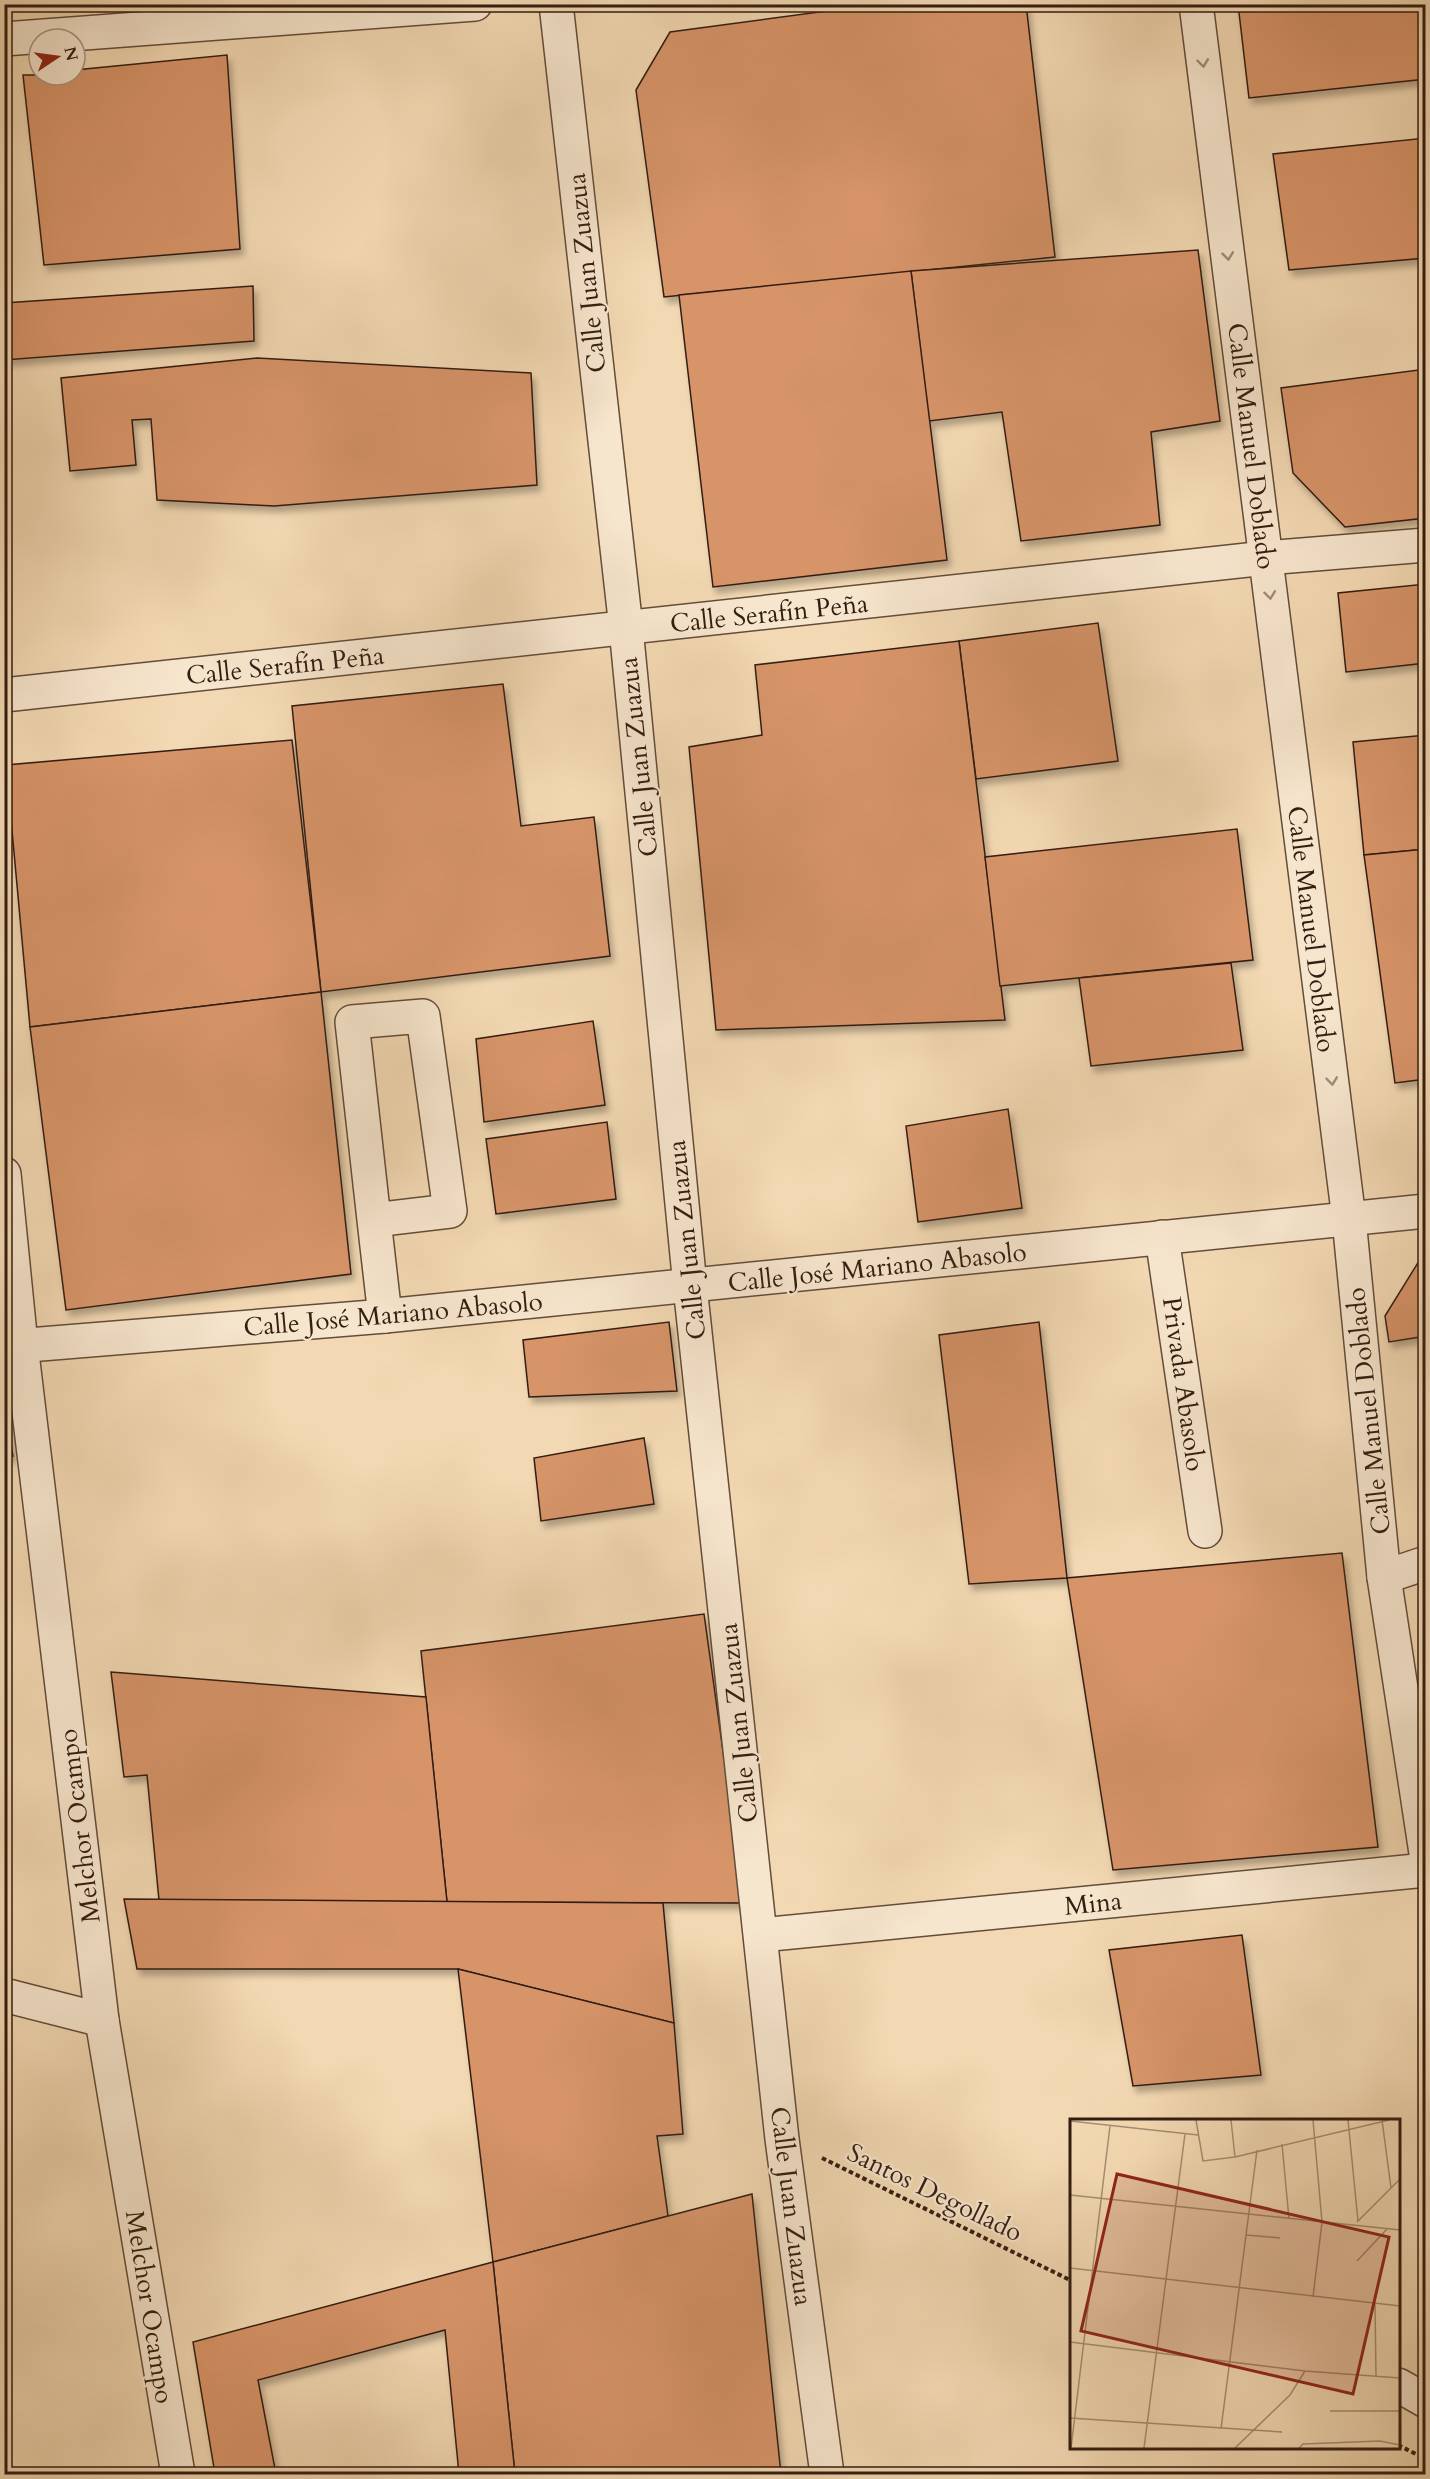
<svg xmlns="http://www.w3.org/2000/svg" width="1430" height="2479" viewBox="0 0 1430 2479" font-family="Cardo,serif">
<style>
.building{fill:#d79469;stroke:#331d12;stroke-width:1.5;filter:url(#shadow)}
.lines{fill:none;stroke-linecap:round;stroke-linejoin:round}
.minor-casing{stroke:#634c3a;stroke-width:36}
.path{stroke:#331d12;stroke-width:4;stroke-dasharray:4.5 3;stroke-linecap:butt}
.minor{stroke:#f7e6ce;stroke-width:33}
.oneway{stroke:#9f8c79}
.labels{text-anchor:middle;stroke-width:4.5;stroke-linejoin:round;paint-order:stroke}
.street-label{font-size:26px;fill:#331d12;stroke:#f7e6ce}
.inset-road{fill:none;stroke:#a68e73;stroke-width:1.5}
.view{fill:#8f2418;fill-opacity:0.15;stroke:#8f2418;stroke-width:3}
.inset-edge{fill:none;stroke:#331d12;stroke-width:3}
</style>
<defs>
<filter id="shadow"><feDropShadow dx="3.5" dy="6" stdDeviation="3" flood-color="#0004"/></filter>
</defs>
<rect width="100%" height="100%" fill="#f3d9b3"/>
<filter id="stains"><feTurbulence type="fractalNoise" baseFrequency=".00333" numOctaves="4"/><feColorMatrix values="0 0 0 0 .2 0 0 0 0 .09 0 0 0 0 .02 0 0 0 .5 -.17"/></filter>
<radialGradient id="worn" r=".72"><stop offset=".6" stop-color="#630" stop-opacity="0"/><stop offset="1" stop-color="#630" stop-opacity=".3"/></radialGradient>
<g class="building">
<polygon points="879,4 1026,4 1055,257 664,297 636,90 670,32"/>
<polygon points="1238,4 1426,4 1426,79 1249,98"/>
<polygon points="227,55 240,249 44,265 23,75 75,75 75,70"/>
<polygon points="1426,138 1426,258 1289,270 1273,154"/>
<polygon points="1198,250 1220,421 1151,432 1160,525 1021,541 1002,412 929,421 911,271"/>
<polygon points="911,271 947,560 713,587 679,295"/>
<polygon points="253,286 254,341 4,360 4,303"/>
<polygon points="257,358 531,373 537,485 274,506 157,500 151,419 132,420 136,465 70,471 61,378"/>
<polygon points="1426,369 1426,518 1345,527 1293,473 1281,388"/>
<polygon points="1426,584 1426,663 1346,672 1338,593"/>
<polygon points="1098,623 1118,761 976,779 959,641"/>
<polygon points="959,641 1005,1020 716,1030 689,747 762,735 755,665"/>
<polygon points="503,684 521,826 594,817 610,956 321,992 292,706"/>
<polygon points="1426,735 1426,849 1364,855 1353,742"/>
<polygon points="292,740 321,992 30,1027 6,765"/>
<polygon points="1237,829 1253,960 1000,986 985,857"/>
<polygon points="1426,849 1426,1079 1395,1083 1364,855"/>
<polygon points="1231,963 1243,1050 1091,1066 1079,978"/>
<polygon points="321,992 351,1274 66,1310 30,1027"/>
<polygon points="593,1021 605,1105 484,1122 476,1039"/>
<polygon points="1008,1109 1022,1208 918,1222 906,1126"/>
<polygon points="607,1122 616,1199 496,1214 486,1139"/>
<polygon points="1424,1253 1426,1336 1389,1342 1385,1316"/>
<polygon points="669,1322 677,1391 529,1397 523,1340"/>
<polygon points="1039,1322 1067,1578 969,1584 939,1335"/>
<polygon points="4,1407 13,1456 4,1457"/>
<polygon points="644,1438 654,1504 541,1521 534,1458"/>
<polygon points="1342,1553 1378,1847 1113,1870 1067,1578"/>
<polygon points="704,1614 744,1903 447,1902 421,1651"/>
<polygon points="111,1672 426,1697 447,1902 159,1900 147,1775 124,1777"/>
<polygon points="124,1899 663,1903 674,2023 458,1969 137,1969"/>
<polygon points="1242,1935 1261,2075 1133,2086 1109,1950"/>
<polygon points="458,1969 674,2023 683,2134 657,2136 668,2216 493,2262"/>
<polygon points="752,2194 781,2474 515,2474 493,2262"/>
<polygon points="493,2262 515,2474 459,2474 445,2330 258,2380 276,2474 215,2474 193,2342"/>
</g>
<g class="lines">
<g class="minor-casing">
<g id="minor">
<polyline points="556,4 626,628 690,1286 782,2139 827,2474"/>
<polyline points="1196,4 1349,1219 1384,1577 1426,1853"/>
<polyline points="4,39 475,4"/>
<polyline points="4,695 1266,558 1426,545"/>
<polyline points="4,1174 21,1345 102,2020 178,2474"/>
<polyline points="374,1220 450,1211 423,1016 352,1022 374,1220 385,1316"/>
<polyline points="1162,1237 1205,1531"/>
<polyline points="4,1347 385,1316 1426,1211"/>
<polyline points="1384,1577 1426,1563"/>
<polyline points="761,1935 1426,1870"/>
<polyline points="4,1995 102,2020"/>
<polyline points="1398,2385 1426,2401"/>
</g>
</g>
<g class="path">
<polyline points="822,2158 1072,2281"/>
<polyline points="1398,2445 1426,2459"/>
</g>
<use href="#minor" class="minor"/>
</g>
<defs><path id="oneway-chevron" d="M-2-3.5L2.5 0L-2 3.5" fill="none" stroke-width="1.6" stroke-linecap="round" stroke-linejoin="round" transform="scale(1.5)"/></defs>
<g class="oneway">
<use href="#oneway-chevron" transform="translate(1203 63) rotate(83)"/>
<use href="#oneway-chevron" transform="translate(1228 256) rotate(83)"/>
<use href="#oneway-chevron" transform="translate(1270 595) rotate(83)"/>
<use href="#oneway-chevron" transform="translate(1332 1081) rotate(83)"/>
</g>
<g class="labels">
<g class="street-label">
<text transform="translate(586 273) rotate(-96)" y="9">Calle Juan Zuazua</text>
<text transform="translate(1252 446) rotate(83)" y="9">Calle Manuel Doblado</text>
<text transform="translate(769 613) rotate(-6)" y="9">Calle Serafín Peña</text>
<text transform="translate(285 665) rotate(-6)" y="9">Calle Serafín Peña</text>
<text transform="translate(638 757) rotate(-96)" y="9">Calle Juan Zuazua</text>
<text transform="translate(1312 929) rotate(83)" y="9">Calle Manuel Doblado</text>
<text transform="translate(686 1240) rotate(-96)" y="9">Calle Juan Zuazua</text>
<text transform="translate(877 1267) rotate(-6)" y="9">Calle José Mariano Abasolo</text>
<text transform="translate(393 1314) rotate(-5)" y="9">Calle José Mariano Abasolo</text>
<text transform="translate(1184 1384) rotate(82)" y="9">Privada Abasolo</text>
<text transform="translate(1368 1411) rotate(-96)" y="9">Calle Manuel Doblado</text>
<text transform="translate(738 1723) rotate(-96)" y="9">Calle Juan Zuazua</text>
<text transform="translate(79 1826) rotate(-97)" y="9">Melchor Ocampo</text>
<text transform="translate(1093 1903) rotate(-6)" y="9">Mina</text>
<text transform="translate(935 2192) rotate(26)" y="9">Santos Degollado</text>
<text transform="translate(792 2206) rotate(83)" y="9">Calle Juan Zuazua</text>
<text transform="translate(150 2307) rotate(81)" y="9">Melchor Ocampo</text>
</g>
</g>
<g transform="translate(1070 2119)">
<rect width="330" height="330" fill="#f3d9b3"/>
<path class="inset-road" d="M126 1 133 42 165 38 319 1M161 1 165 38M278 1 288 102M312 1 321 69M0 2 128 16M212 25 219 100M0 76 330 111M287 103 330 60M176 116 210 119M287 142 317 110M0 149 330 187M243 178 252 103 243 1M305 184 306 257M0 223 235 252 330 259M260 292H330M0 299 212 313M151 310 187 31M1 329 40 7M74 329 115 15M165 329 220 276 235 252M229 329 233 325 310 322 330 326"/>
<path class="view" d="M47 55 319 118 283 275 11 212Z"/>
<rect width="330" height="330" class="inset-edge"/>
</g>
<rect width="1430" height="2479" fill="none" stroke="#f3d9b3" stroke-width="24"/>
<rect x="6" y="6" width="1418" height="2467" fill="none" stroke="#331d12" stroke-width="3"/>
<rect x="12" y="12" width="1406" height="2455" fill="none" stroke="#331d12" stroke-width="1.5"/>
<g transform="translate(57 57) rotate(77)"><circle r="28" fill="#f7e6ce" stroke="#a99683" stroke-width="1.5"/>
<path d="M0-4.5L10 22L0 15L-10 22Z" fill="#8f2418"/>
<text y="-9" font-size="16" font-weight="bold" text-anchor="middle" fill="#331d12">N</text>
</g>
<rect width="100%" height="100%" filter="url(#stains)"/>
<rect width="100%" height="100%" fill="url(#worn)"/>
</svg>
